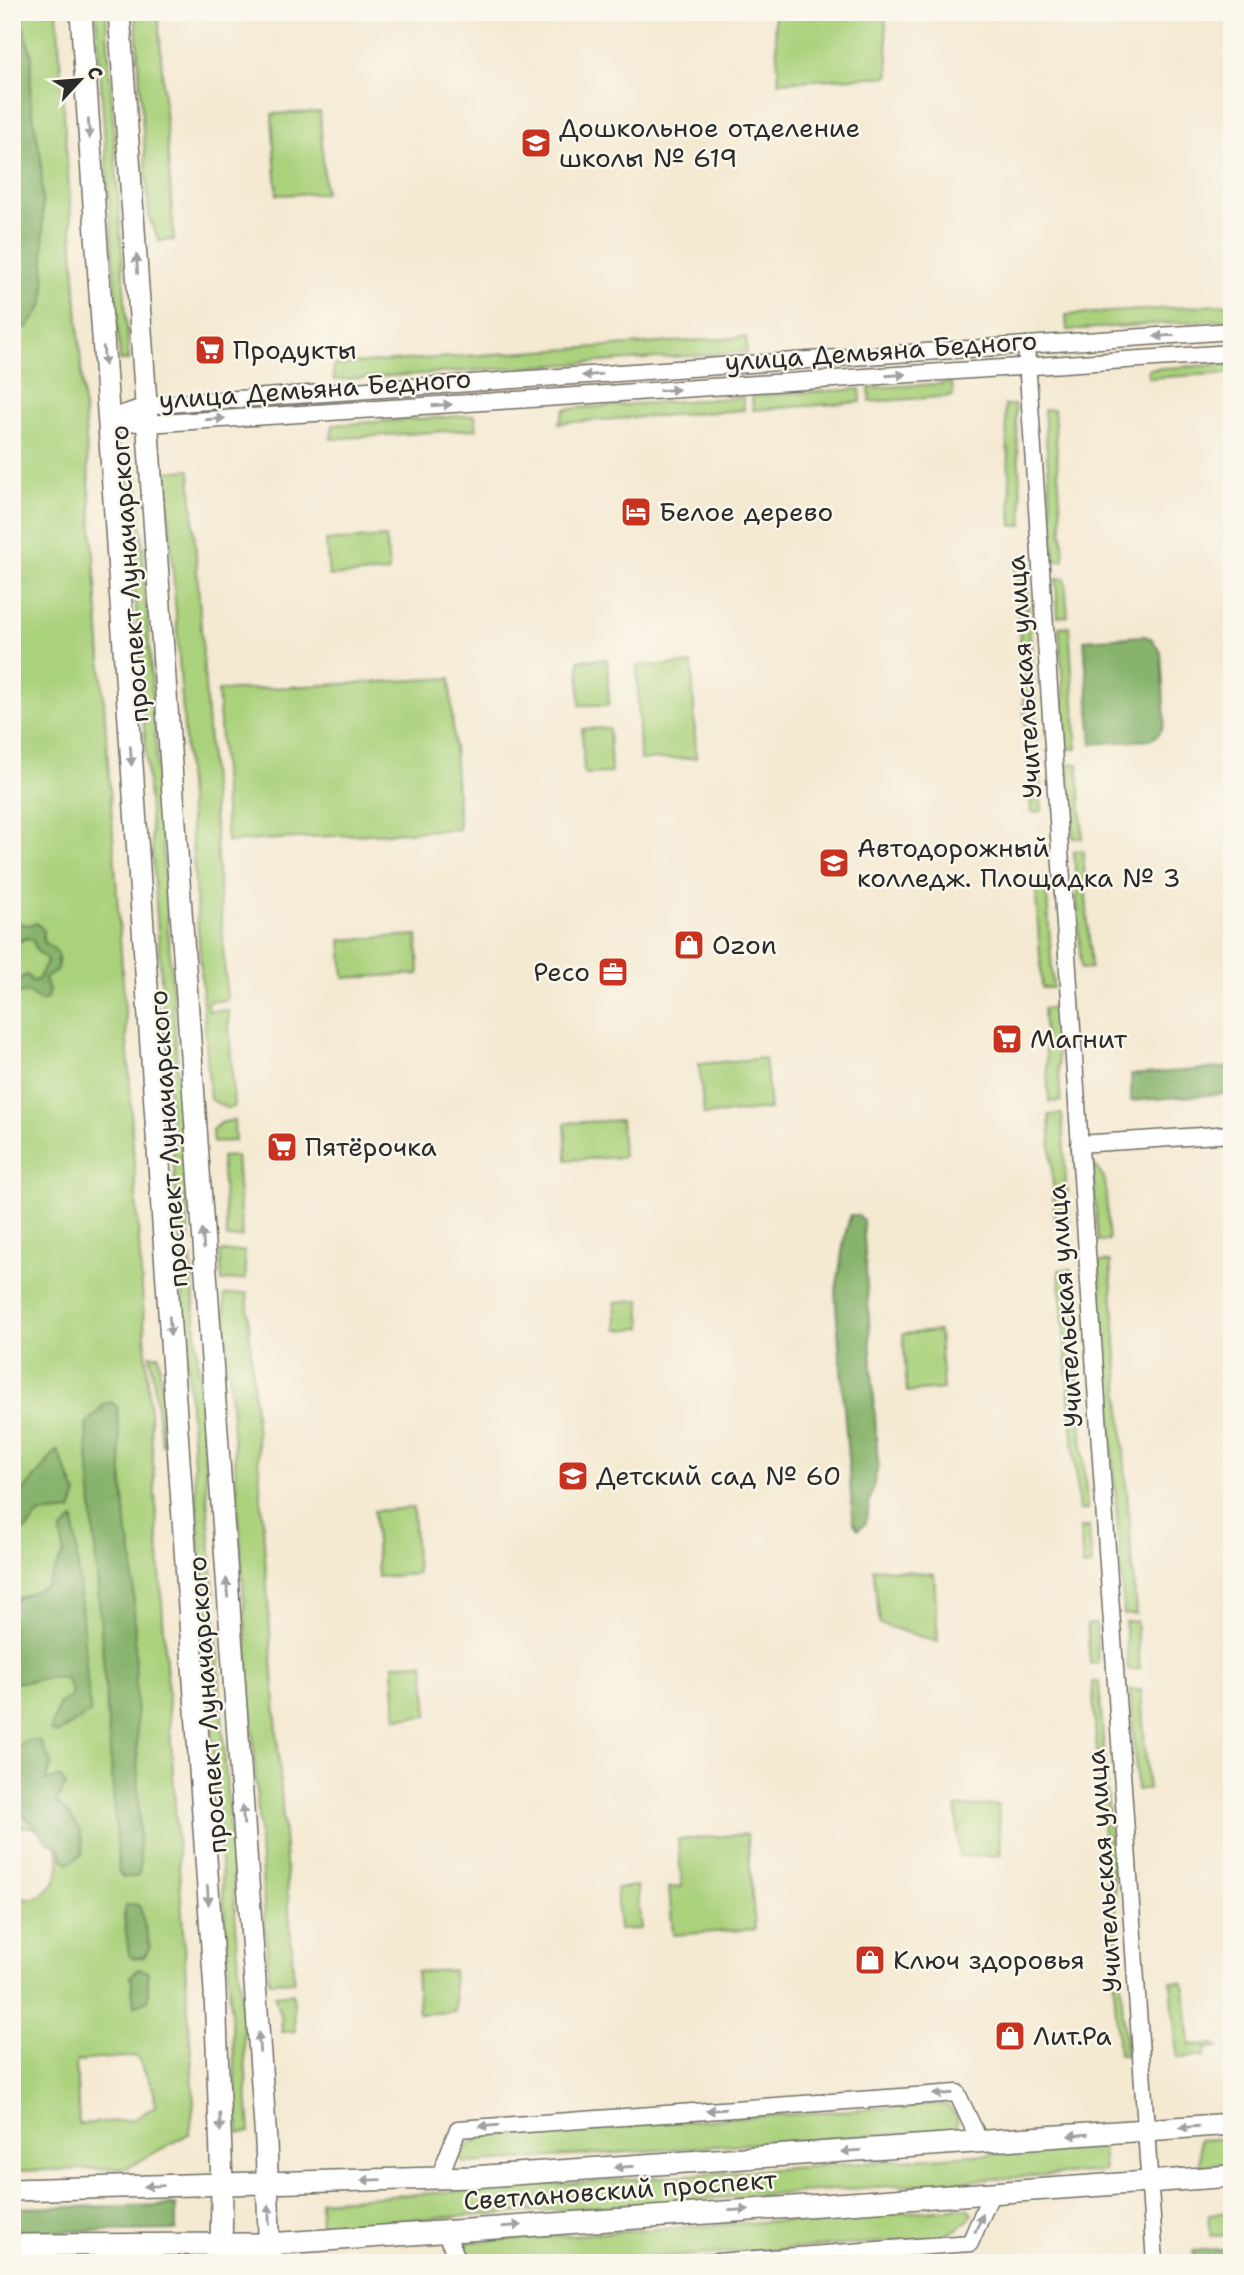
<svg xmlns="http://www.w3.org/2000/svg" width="1244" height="2275" viewBox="0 0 1244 2275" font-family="'Shantell Sans',sans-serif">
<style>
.green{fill:#aad17c;stroke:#6a7e54;stroke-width:2;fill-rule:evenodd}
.forest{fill:#87b36c;stroke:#596f4c;stroke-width:2}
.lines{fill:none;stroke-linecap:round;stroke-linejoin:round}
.minor-casing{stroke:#716e65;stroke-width:19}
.major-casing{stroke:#716e65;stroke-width:24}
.minor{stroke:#fff;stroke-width:16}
.major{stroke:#fff;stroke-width:21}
.oneway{fill:#a0a0a0}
.labels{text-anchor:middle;stroke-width:5;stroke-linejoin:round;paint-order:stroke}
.poi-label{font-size:26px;fill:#2b2b2b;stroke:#fbf7ec;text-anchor:start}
.street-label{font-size:26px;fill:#2b2b2b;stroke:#fbf7ec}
</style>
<rect width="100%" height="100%" fill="#fbf7ec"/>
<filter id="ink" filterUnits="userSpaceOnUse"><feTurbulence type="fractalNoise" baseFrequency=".0143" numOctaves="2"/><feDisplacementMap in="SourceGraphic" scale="14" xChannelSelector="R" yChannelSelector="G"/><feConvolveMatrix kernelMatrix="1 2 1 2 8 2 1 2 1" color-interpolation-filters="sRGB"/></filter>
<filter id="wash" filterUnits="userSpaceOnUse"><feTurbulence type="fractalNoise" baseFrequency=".00686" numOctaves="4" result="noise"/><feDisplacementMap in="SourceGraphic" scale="28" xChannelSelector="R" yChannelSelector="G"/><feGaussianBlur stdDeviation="1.57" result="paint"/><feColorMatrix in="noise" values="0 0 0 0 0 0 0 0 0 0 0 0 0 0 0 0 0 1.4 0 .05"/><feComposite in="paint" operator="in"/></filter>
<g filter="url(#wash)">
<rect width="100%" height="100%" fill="#f4e9d1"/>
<g class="green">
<path d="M12 12H57L130 1085 132 1132 194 2102 190 2133 127 2168 12 2171V1979L16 1958 12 1943V1896C71 1915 79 1814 12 1828ZM137 2056 154 2091 155 2106 133 2120 79 2124 76 2061Z"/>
<polygon points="96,12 106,12 129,360 120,361"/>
<polygon points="135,12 158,12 174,240 159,241 149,216"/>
<polygon points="774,12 885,12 889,76 779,82"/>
<polygon points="320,112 325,193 277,195 272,114"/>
<polygon points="1232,304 1232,319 1067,330 1066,315"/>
<polygon points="746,337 747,352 334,380 333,365"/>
<polygon points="1232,364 1232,373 1148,378 1148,369"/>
<polygon points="952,383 953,396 870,402 869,388"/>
<polygon points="860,389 861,402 753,410 752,396"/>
<polygon points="743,397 744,410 559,423 565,409"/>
<polygon points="1005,405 1015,405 1023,525 1012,526"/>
<polygon points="1054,409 1064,560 1055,561 1044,410"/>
<polygon points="475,415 477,429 331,439 333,425"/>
<polygon points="190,470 227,1000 208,1001 209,1011 228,1010 234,1107 226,1108 210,1099 166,472"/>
<polygon points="127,476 138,476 189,1242 179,1242"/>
<polygon points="386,537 389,572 329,576 326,541"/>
<polygon points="1025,561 1037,740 1026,741 1015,562"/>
<polygon points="1065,578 1068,616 1058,617 1056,579"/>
<polygon points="1069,626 1077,749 1067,749 1059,627"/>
<polygon points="607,659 609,705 580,705 579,660"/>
<polygon points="692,664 696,758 640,760 637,666"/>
<polygon points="450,678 459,829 227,842 218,691"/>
<polygon points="609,728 611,773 584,774 582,729"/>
<polygon points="1038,756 1042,811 1031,812 1028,757"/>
<polygon points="1068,764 1078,764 1083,838 1073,838"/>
<polygon points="1083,850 1091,968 1081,969 1074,851"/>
<polygon points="1046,879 1053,988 1042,988 1035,880"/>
<polygon points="417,935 419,974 344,978 341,940"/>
<polygon points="1054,1008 1061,1101 1049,1102 1043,1009"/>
<polygon points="765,1058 770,1109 704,1115 699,1064"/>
<polygon points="1062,1114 1068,1221 1055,1222 1049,1115"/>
<polygon points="234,1120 235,1141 213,1142 212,1130 220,1123"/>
<polygon points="621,1120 623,1157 567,1160 565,1123"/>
<polygon points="236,1156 242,1237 227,1238 221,1157"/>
<polygon points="1095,1165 1105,1180 1109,1241 1098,1241 1093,1174"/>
<polygon points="244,1251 246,1279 222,1281 220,1252"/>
<polygon points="191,1257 250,2132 239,2133 180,1258"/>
<polygon points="1110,1261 1136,1614 1124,1615 1099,1262"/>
<polygon points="1071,1269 1087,1510 1079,1511 1059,1270"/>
<polygon points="247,1293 294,1981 269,1982 224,1295"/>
<polygon points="640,1300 642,1328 617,1330 615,1302"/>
<polygon points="939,1331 943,1389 907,1392 903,1334"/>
<polygon points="150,1355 159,1355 165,1445 162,1445"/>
<polygon points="413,1508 417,1574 378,1577 374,1511"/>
<polygon points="1089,1527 1092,1566 1083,1567 1080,1528"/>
<polygon points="873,1568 934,1574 938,1642 880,1624"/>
<polygon points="1136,1621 1140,1669 1128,1670 1125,1622"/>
<polygon points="1096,1624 1098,1663 1090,1664 1087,1625"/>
<polygon points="424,1663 428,1716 396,1718 393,1664"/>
<polygon points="1092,1682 1099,1682 1126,2055 1119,2055"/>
<polygon points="1130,1690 1141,1690 1148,1790 1137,1790"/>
<polygon points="998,1805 1001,1855 959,1857 956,1807"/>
<polygon points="747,1834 755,1929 673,1935 669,1888 682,1887 678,1840"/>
<polygon points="637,1886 641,1929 619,1930 616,1888"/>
<polygon points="453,1970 455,2012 419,2014 416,1972"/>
<polygon points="1171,1981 1181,1982 1185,1988 1190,2045 1215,2044 1219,2047 1205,2048 1205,2056 1177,2058"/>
<polygon points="293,1993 295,2031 282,2032 281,2015 274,1995"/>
<path d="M940 2104 947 2106 957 2116V2126L953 2130 467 2163 463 2162 460 2158C463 2146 476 2140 487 2135Z"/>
<polygon points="1232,2138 1232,2163 1200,2166 1199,2140"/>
<polygon points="1102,2146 1104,2171 321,2226 320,2201"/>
<path d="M967 2208 972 2213C966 2229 945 2235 929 2239L583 2263H491L467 2253 463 2246 469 2242Z"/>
<polygon points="1232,2212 1232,2235 1211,2236 1209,2214"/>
</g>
<g class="forest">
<polygon points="12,12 23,12 23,26 32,56 30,101 41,158 45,287 44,303 28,327 18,328 12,315"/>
<path d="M1144 636 1151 638 1161 652 1165 721C1162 730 1159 736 1149 740L1092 744 1084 640Z"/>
<path d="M14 921 26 925 37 923 43 930C41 947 49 943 57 952 60 956 58 965 57 970L45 979 49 991 47 999 40 1001 28 992 12 995V980L14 981 27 975 32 981 38 980 47 962 46 958 37 951 33 940 26 938 20 941H12V922Z"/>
<polygon points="1232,1067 1232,1093 1131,1101 1131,1075"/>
<path d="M851 1215H857L863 1220 878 1466 865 1524 858 1529 853 1522 835 1292C842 1267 841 1239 851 1215Z"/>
<path d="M111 1402 117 1407 127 1535 131 1545 133 1563 140 1869 139 1875 134 1877H123L119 1873 86 1426C90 1417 99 1413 104 1404Z"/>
<polygon points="57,1450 77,1494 71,1511 39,1514 26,1530 20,1530 14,1521 15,1502"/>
<path d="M74 1519 90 1713 58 1733 50 1731 59 1704 70 1698 72 1691 66 1678C47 1674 32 1684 12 1682V1601L46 1586 64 1553 61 1531Z"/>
<path d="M29 1740 40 1741 52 1764 45 1781 59 1777 66 1785 56 1802C72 1817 86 1831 82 1855L69 1863 64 1860 60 1849C41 1840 38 1827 21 1813L12 1814V1750Z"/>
<polygon points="136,1904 140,1907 150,1947 144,1957 133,1958 129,1955 124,1917 126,1905"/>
<polygon points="138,1969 148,1972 148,2000 134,2006 131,1976"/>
<polygon points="176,2205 176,2230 12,2232 12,2208"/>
<polygon points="1232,2248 1232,2263 1194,2263 1193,2251"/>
</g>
</g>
<g filter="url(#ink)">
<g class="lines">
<g class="minor-casing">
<g id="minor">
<polyline points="1026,345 1155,2263"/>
<polyline points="108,419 146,406 193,402 1232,331"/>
<polyline points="111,420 147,424 1232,353"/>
<polyline points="1079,1144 1232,1134"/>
<polyline points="439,2178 458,2129 957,2093 980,2142"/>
<polyline points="444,2231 460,2263"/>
<polyline points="704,2263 970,2243 992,2192"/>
</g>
</g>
<g class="major-casing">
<g id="major">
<polyline points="81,12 215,1991 222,2184 221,2263"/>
<polyline points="119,12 266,2142 270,2263"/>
<polyline points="12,2190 472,2177 1232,2124"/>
<polyline points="12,2245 269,2244 1232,2176"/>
</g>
</g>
<use href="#minor" class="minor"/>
<use href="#major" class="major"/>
</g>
<defs><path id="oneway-solid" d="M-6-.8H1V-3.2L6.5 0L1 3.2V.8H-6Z" transform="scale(1.75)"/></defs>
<g class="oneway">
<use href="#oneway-solid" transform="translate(89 129) rotate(86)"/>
<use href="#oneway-solid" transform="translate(137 264) rotate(-94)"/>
<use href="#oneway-solid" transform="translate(1164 336) rotate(176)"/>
<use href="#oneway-solid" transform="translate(104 356) rotate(86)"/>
<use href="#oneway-solid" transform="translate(592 375) rotate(176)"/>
<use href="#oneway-solid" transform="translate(896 375) rotate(-4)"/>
<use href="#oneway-solid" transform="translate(669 390) rotate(-4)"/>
<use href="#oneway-solid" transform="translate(442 405) rotate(-4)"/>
<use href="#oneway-solid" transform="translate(215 419) rotate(-4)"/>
<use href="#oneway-solid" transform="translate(131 756) rotate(86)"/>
<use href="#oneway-solid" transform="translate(203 1239) rotate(-94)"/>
<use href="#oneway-solid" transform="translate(170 1326) rotate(86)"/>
<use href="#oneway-solid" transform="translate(227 1588) rotate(-94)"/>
<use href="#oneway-solid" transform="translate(243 1815) rotate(-94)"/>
<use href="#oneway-solid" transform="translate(208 1895) rotate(86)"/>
<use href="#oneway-solid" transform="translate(259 2042) rotate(-94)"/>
<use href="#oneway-solid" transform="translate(943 2094) rotate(176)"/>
<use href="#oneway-solid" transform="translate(716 2110) rotate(176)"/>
<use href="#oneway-solid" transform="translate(220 2122) rotate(88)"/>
<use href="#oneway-solid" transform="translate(489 2126) rotate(176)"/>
<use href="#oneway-solid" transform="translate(1189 2127) rotate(176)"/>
<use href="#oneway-solid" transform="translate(1078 2135) rotate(176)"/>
<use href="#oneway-solid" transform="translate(851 2151) rotate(176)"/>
<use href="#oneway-solid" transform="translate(624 2167) rotate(176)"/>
<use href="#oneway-solid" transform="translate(371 2180) rotate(178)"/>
<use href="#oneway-solid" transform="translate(154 2186) rotate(178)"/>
<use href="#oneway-solid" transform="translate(739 2210) rotate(-4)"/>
<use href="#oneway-solid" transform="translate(269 2214) rotate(-91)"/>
<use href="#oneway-solid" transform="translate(979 2223) rotate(-66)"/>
<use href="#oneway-solid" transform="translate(512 2226) rotate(-4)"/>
</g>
</g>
<defs>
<g id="school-square" transform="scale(1.575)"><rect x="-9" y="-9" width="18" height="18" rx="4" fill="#c8321e" stroke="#fbf7ec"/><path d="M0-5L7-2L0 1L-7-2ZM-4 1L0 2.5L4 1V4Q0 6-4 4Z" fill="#fff"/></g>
<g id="supermarket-square" transform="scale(1.575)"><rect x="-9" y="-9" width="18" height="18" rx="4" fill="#c8321e" stroke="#fbf7ec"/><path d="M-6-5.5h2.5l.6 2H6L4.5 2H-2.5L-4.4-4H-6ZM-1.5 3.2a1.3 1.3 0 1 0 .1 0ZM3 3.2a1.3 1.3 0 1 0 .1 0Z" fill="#fff"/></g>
<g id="hotel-square" transform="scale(1.575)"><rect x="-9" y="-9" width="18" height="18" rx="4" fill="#c8321e" stroke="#fbf7ec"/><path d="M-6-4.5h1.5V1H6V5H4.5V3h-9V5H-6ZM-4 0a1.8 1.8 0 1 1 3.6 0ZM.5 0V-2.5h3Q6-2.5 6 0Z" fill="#fff"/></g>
<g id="university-square" transform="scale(1.575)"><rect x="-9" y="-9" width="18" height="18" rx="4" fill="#c8321e" stroke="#fbf7ec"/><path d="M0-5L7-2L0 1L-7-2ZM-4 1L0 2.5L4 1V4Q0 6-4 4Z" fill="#fff"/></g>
<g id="shop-square" transform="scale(1.575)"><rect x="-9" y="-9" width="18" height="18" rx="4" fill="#c8321e" stroke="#fbf7ec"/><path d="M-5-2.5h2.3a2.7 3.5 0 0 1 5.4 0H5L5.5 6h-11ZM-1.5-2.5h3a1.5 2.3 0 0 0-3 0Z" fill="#fff"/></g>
<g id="office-square" transform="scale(1.575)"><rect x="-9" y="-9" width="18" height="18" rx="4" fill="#c8321e" stroke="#fbf7ec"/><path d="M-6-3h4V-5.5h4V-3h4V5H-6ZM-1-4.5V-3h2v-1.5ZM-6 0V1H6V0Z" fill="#fff"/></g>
</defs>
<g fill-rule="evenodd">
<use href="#school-square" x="536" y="143"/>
<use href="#supermarket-square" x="210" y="350"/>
<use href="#hotel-square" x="636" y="512"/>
<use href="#university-square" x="834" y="863"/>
<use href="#shop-square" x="689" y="945"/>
<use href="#office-square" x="613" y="972"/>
<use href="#supermarket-square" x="1007" y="1039"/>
<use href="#supermarket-square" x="282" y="1147"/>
<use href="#school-square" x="573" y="1476"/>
<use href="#shop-square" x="870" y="1960"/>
<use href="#shop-square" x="1010" y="2036"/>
</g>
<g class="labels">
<g class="poi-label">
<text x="559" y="137">Дошкольное отделение<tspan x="559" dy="30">школы № 619</tspan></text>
<text x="233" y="359">Продукты</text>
<text x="659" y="521">Белое дерево</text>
<text x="857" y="857">Автодорожный<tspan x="857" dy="30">колледж. Площадка № 3</tspan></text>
<text x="712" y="954">Ozon</text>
<text x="590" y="981" text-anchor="end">Ресо</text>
<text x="1030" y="1048">Магнит</text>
<text x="305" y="1156">Пятёрочка</text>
<text x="596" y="1485">Детский сад № 60</text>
<text x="893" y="1969">Ключ здоровья</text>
<text x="1033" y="2045">Лит.Ра</text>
</g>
<g class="street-label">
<text transform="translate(881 351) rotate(-4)" y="9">улица Демьяна Бедного</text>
<text transform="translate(315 389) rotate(-4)" y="9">улица Демьяна Бедного</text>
<text transform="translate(129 574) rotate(-94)" y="9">проспект Луначарского</text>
<text transform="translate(1024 677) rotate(-94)" y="9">Учительская улица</text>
<text transform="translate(168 1139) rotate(-94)" y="9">проспект Луначарского</text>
<text transform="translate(1065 1306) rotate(-94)" y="9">Учительская улица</text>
<text transform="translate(207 1705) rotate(-94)" y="9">проспект Луначарского</text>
<text transform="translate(1104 1871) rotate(-94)" y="9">Учительская улица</text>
<text transform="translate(620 2190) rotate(-4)" y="9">Светлановский проспект</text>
</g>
</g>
<rect width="1244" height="2275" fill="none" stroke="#fbf7ec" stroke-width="42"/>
<g transform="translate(80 80) rotate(64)" stroke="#fbf7ec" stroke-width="5" paint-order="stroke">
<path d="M0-5L12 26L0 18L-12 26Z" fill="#2b2b2b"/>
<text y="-10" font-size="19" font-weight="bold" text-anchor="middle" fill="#2b2b2b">С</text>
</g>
</svg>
